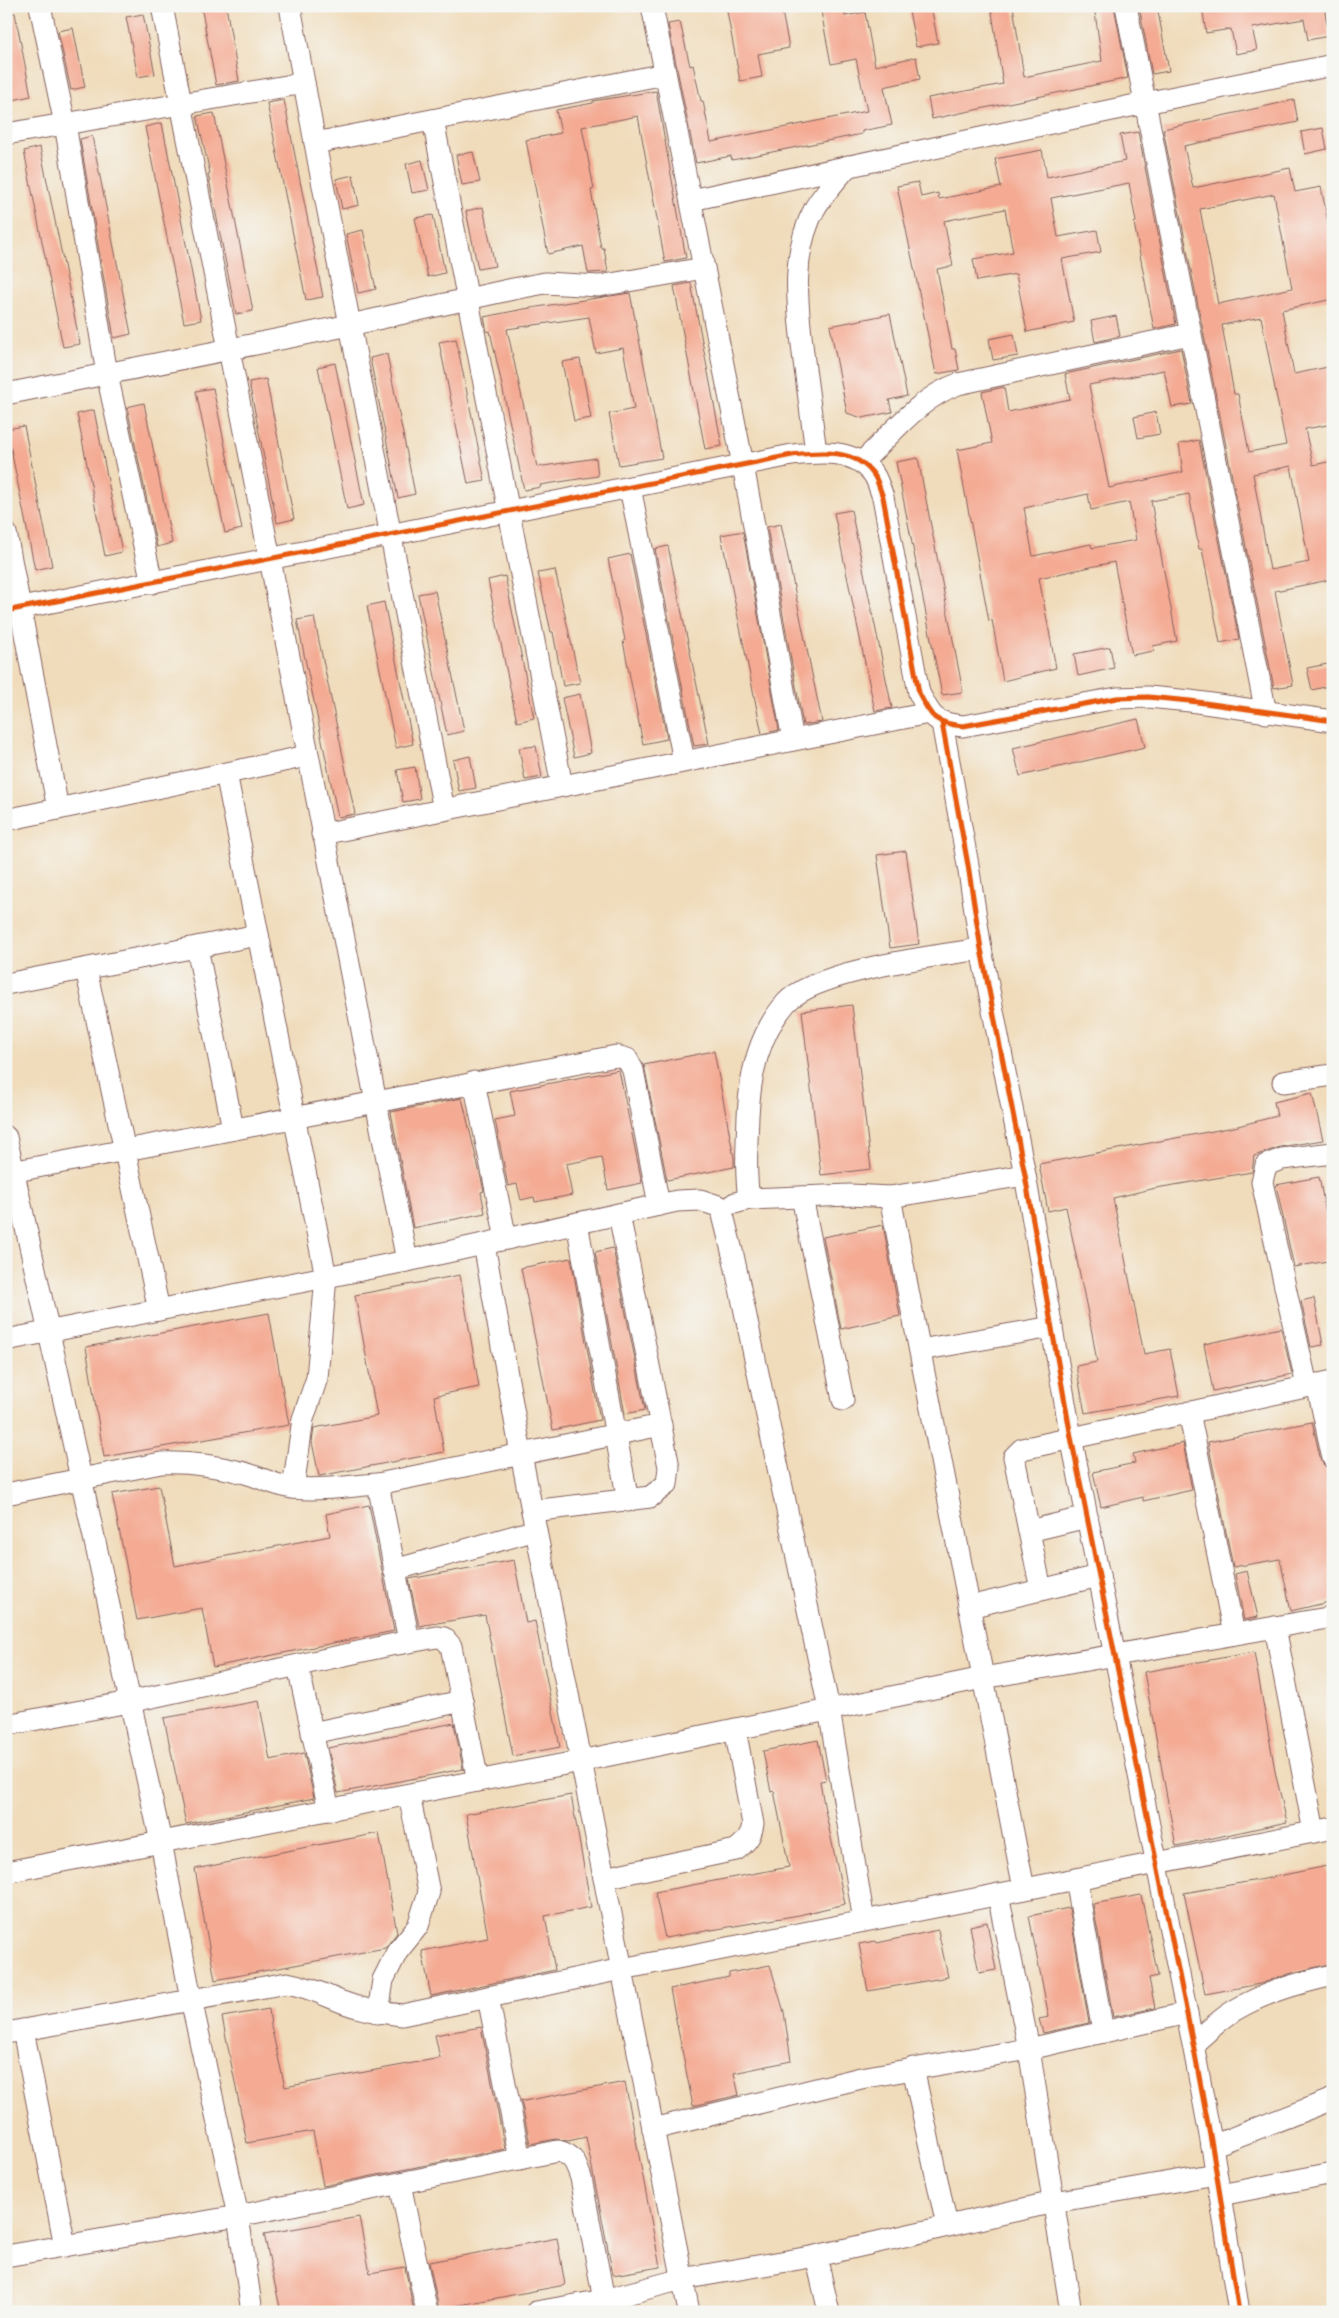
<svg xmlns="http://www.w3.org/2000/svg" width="1339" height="2318" viewBox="0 0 1339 2318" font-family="Itim,sans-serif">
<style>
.building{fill:#f4aa93;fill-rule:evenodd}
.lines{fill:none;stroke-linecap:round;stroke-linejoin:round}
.minor-casing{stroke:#84615d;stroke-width:23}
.minor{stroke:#fff;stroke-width:21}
.cycleway-casing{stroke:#f6f6f2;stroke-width:8}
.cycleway{stroke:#e8590c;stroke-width:5}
</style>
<rect width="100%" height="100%" fill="#f6f6f2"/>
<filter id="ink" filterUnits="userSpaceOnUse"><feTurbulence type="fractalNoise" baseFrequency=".02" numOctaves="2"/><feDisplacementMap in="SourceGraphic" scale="10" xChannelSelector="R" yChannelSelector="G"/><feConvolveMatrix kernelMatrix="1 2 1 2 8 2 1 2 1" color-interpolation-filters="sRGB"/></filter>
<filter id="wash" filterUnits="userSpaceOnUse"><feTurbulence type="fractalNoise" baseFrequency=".0096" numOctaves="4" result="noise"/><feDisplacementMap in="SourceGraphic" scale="20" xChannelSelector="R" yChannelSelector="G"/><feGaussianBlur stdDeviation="1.12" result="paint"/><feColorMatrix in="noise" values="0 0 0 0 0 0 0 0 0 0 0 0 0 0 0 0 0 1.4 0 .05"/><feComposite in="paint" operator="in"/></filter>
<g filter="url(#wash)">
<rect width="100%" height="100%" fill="#f0dbba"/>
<g id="blocks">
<g class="building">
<polygon points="201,6 226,6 239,81 216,85"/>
<polygon points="726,6 781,6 789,48 758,54 762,77 740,81"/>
<polygon points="820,6 843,6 845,16 865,12 875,66 916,57 920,79 884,87 892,125 862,131 862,134 732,160 731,156 696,163 668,24 680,22 690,66 693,65 701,101 703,101 711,142 867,111 856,59 831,64"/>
<polygon points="908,6 931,6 938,43 916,47"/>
<polygon points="991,6 1013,6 1024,77 1102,61 1094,6 1114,6 1128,78 932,119 928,98 1003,84"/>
<polygon points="1139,6 1157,6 1169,71 1152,74"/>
<polygon points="1202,6 1224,6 1225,12 1253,6 1324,6 1329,36 1308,40 1304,19 1252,28 1257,50 1236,54 1231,29 1206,33"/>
<polygon points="15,13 31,96 13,100 6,61 6,14"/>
<polygon points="143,14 155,74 138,77 126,17"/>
<polygon points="73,28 85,87 71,90 58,31"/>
<polygon points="656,91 686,258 665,262 638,116 582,127 594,189 591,190 601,248 604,248 608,272 588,273 583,246 548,254 526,140 561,133 556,110 593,103 593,101"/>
<polygon points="284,100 323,297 306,300 267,103"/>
<path d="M1294 100 1298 122 1184 146 1193 188 1290 168 1295 192 1321 187 1333 247V299L1282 310 1294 374 1328 367 1333 391V424L1305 429 1313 465 1333 461V576L1329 577V580L1275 591 1293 685 1274 688 1163 129ZM1274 194 1292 288 1218 304 1200 209ZM1261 317 1286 445 1249 452 1238 394H1234L1222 325ZM1291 466 1309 562 1270 570 1253 474Z"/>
<polygon points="214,113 253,311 236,314 208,174 210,173 197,116"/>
<polygon points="162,123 201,320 184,323 145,127"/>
<polygon points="1323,128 1327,149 1305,154 1301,132"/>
<polygon points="1138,132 1176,324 1154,329 1134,223 1136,222 1129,183 1051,198 1058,237 1097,230 1101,252 1062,259 1074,322 1027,332 1016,274 977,281 973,259 1013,252 1005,209 944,221 953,266 937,269 952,349 955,349 959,370 936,374 897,186 918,182 921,197 938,193 939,199 1001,187 995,159 1042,150 1047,177 1125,161 1120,135"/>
<polygon points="92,136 131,334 114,338 80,139"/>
<polygon points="40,147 80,344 63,347 24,151"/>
<polygon points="473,152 480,182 462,185 456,155"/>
<polygon points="422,160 429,190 412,193 406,164"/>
<polygon points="353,175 359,205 342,209 336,179"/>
<polygon points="483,207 495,266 478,269 466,211"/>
<polygon points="433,215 445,273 428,277 415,218"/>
<polygon points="363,230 376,289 358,293 346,234"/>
<polygon points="691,283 722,446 705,449 674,286"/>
<polygon points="630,293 662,458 619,465 609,414 634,409 623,348 596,353 589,317 507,329 537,467 596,458 598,476 540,485 541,487 524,490 500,376 490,331 487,332 484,317 524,309"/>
<polygon points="890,314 907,396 889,400 892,412 862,418 847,413 830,326"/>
<polygon points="1116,316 1120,336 1095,342 1091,321"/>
<polygon points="1014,334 1018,356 993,360 989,339"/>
<polygon points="456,339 485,481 468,484 439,342"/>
<path d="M1181 349 1192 404 1172 407 1164 370 1089 385 1109 488 1183 472 1179 444 1199 440 1239 639 1220 643 1202 549H1199L1189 494 1151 501 1177 641 1153 646 1154 651 1132 655 1114 562 1039 578 1056 668 1003 681 992 620 989 621 957 450 992 443 982 392 1004 387 1008 412 1070 399 1065 374ZM1088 494 1091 510 1129 502 1136 540 1092 548 1091 544 1033 556 1024 508Z"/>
<polygon points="387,354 415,494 398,498 370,358"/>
<polygon points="580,359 591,418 574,421 562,362"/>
<polygon points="335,363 364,505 347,509 318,367"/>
<polygon points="266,379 294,519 277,523 249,382"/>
<polygon points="213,388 242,529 225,533 196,391"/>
<polygon points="144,403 172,543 157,547 127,407"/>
<polygon points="94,410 122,552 105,556 77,414"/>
<polygon points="1156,412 1160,434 1138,438 1134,417"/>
<polygon points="24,426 52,566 35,570 7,429"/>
<polygon points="918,458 963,692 942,695 896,462"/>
<polygon points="851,510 892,708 875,711 834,513"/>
<polygon points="781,524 822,722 803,725 767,527"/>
<polygon points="738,532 743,532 779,730 762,734 721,535"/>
<polygon points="668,546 709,744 694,746 655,549"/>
<polygon points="630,554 667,739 643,744 623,641 625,640 608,559"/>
<polygon points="555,570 580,683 563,686 553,632 551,632 538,573"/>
<polygon points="505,576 534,718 517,722 488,580"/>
<polygon points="435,591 464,731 447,735 418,594"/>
<polygon points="384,602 413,744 396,748 367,606"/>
<polygon points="314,617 355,814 338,817 297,620"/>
<polygon points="1110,647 1114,668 1078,676 1074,654"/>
<polygon points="1333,663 1333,685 1312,690 1307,668"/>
<polygon points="580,694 591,753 574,757 562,698"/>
<polygon points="1138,719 1145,747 1020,776 1013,748"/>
<polygon points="536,746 542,777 525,780 519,748"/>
<polygon points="470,756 476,788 459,791 453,760"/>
<polygon points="415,767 420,799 403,802 397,770"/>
<polygon points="906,851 919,944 890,948 877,855"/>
<polygon points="852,1005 871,1169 821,1175 802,1011"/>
<polygon points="714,1051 734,1158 734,1167 667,1180 644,1065"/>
<polygon points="619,1070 642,1183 608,1190 602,1157 566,1164 572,1195 535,1202 534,1197 521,1200 517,1184 508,1186 495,1120 515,1116 510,1091"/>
<polygon points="1312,1093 1323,1140 1280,1147 1254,1156 1252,1172 1156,1188 1113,1198 1144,1354 1170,1349 1179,1396 1085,1413 1076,1366 1097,1362 1092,1333 1066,1207 1048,1211 1039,1164 1234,1127 1277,1116 1274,1102"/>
<polygon points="462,1098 484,1191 481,1192 485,1213 413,1228 391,1112"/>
<polygon points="1319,1177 1333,1249 1333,1260 1294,1267 1276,1185"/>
<polygon points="883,1225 900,1316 841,1329 823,1237"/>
<polygon points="613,1248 645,1410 625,1414 595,1252"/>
<polygon points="571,1258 600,1420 553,1430 521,1268"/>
<polygon points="460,1275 479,1387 434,1396 444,1452 319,1476 312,1442 314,1428 377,1416 355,1295"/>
<polygon points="1314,1298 1323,1345 1311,1347 1301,1301"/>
<polygon points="269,1313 289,1425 104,1457 86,1347"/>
<polygon points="1281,1328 1292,1374 1213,1391 1204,1344"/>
<polygon points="1312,1422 1321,1461 1329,1470 1333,1489 1333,1601 1291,1611 1280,1559 1233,1567 1208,1442"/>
<polygon points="1183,1443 1192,1490 1143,1501 1143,1497 1101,1507 1093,1472 1135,1463 1133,1454"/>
<polygon points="159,1486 175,1566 330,1536 326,1514 369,1505 394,1631 213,1667 202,1608 137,1620 112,1494"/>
<polygon points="514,1560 526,1623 535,1621 560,1747 513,1756 485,1615 419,1626 409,1579"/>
<polygon points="1247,1571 1258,1617 1244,1620 1235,1574"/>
<polygon points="1254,1652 1276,1776 1287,1822 1176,1846 1144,1672"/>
<polygon points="259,1701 270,1760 304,1753 314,1798 186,1824 164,1718"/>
<polygon points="454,1723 463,1769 338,1793 328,1748"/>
<polygon points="818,1740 826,1780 820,1781 824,1805 845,1904 799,1915 665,1938 655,1892 789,1867 774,1791 771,1792 763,1751"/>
<polygon points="571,1795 591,1907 545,1916 555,1970 431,1996 422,1951 488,1938 466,1814"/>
<polygon points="379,1833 397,1933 385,1948 215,1980 195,1869"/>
<polygon points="1327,1866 1333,1896 1333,1963 1292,1973 1260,1984 1205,1994 1184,1893 1264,1879"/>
<polygon points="1141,1895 1158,1976 1149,1978 1155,2008 1113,2017 1093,1904"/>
<polygon points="1069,1908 1089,2023 1043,2033 1039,2019 1049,2017 1029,1916"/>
<polygon points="987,1922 996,1970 979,1973 970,1926"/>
<polygon points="938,1930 948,1977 868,1991 859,1944 876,1941 877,1943"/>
<polygon points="770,1965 784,2012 791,2061 734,2073 739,2095 693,2106 670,1989 729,1977 729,1973"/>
<polygon points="269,2009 271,2026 285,2087 440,2058 435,2035 481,2027 505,2149 323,2186 313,2131 247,2143 222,2017"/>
<polygon points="625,2082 660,2267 613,2275 586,2137 568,2141 556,2139 530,2144 521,2100 524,2101"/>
<polygon points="359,2217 370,2273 405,2267 414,2312 281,2312 264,2234"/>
<polygon points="557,2238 565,2285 439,2309 429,2262"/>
</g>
</g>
</g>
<g filter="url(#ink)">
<use href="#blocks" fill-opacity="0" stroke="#84615d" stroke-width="1"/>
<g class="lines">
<g class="minor-casing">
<g id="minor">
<polyline points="40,6 65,124 107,374 152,583"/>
<polyline points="162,6 407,1261"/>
<polyline points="290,6 320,170 444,810"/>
<polyline points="652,6 743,465 793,740"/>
<polyline points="1126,6 1266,713"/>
<polyline points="433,120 562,786"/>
<polyline points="6,134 304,83"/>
<polyline points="315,143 665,74"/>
<polyline points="691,200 1145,103 1333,65"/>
<polyline points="6,394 350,325 513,289 545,283 599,286 704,268"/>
<path d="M816 452C812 422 808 392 804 361 798 310 789 256 815 208 824 193 836 180 848 166"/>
<path d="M862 462C892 434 919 398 958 384L1190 334"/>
<polyline points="630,487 684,761"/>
<polyline points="6,533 58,809"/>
<path d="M6 611 792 455C821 452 855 448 874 475 878 481 880 490 883 497L919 693C932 718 934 723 963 726L1117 698 1148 697 1190 701 1333 721"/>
<polyline points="942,723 968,865 981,949 1025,1175 1071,1437 1193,2044 1212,2146 1239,2312"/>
<polyline points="226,773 326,1277 317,1378 303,1419 293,1488"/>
<polyline points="6,820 307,756"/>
<polyline points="322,834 929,713"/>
<polyline points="197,947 233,1129"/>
<polyline points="86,969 159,1310"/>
<polyline points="6,984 258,935"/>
<polyline points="474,1082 506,1239"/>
<polyline points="1283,1082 1333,1075"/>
<polyline points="6,1137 161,1842 191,1999 238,2216 252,2312"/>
<polyline points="6,1173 616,1056 627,1059 633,1070 659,1205"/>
<polyline points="802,1197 843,1400"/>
<polyline points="890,1197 1024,1889"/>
<path d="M749 1199C745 1171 747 1144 748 1116 750 1075 758 1035 786 1003 815 970 936 956 981 949"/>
<polyline points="735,1203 749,1199 850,1195 890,1197 1025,1175"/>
<polyline points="577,1223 628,1501"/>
<polyline points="484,1244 521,1454 689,2312"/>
<polyline points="6,1340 407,1261 677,1201 700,1200 721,1207 733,1255 829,1709 864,1921"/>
<polyline points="920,1350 1052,1327"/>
<polyline points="1317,1384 1333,1458"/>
<polyline points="1307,1386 1262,1182 1266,1165 1282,1159 1333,1153"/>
<polyline points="1189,1412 1234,1634"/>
<path d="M6 1494 161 1463C190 1462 217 1466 245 1473 262 1478 276 1486 293 1488 321 1491 350 1486 378 1484"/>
<polyline points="532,1511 650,1497 667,1484 669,1467 619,1214"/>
<polyline points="1029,1531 1087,1517"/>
<polyline points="394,1570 536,1530"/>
<polyline points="1041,1590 1014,1457 1022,1449 1333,1381"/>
<polyline points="969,1607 1099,1576"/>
<polyline points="1275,1627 1314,1832"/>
<polyline points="398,1644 437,1637 444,1638 451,1646 478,1781"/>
<polyline points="298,1666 329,1810"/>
<polyline points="6,1725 129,1702 409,1641 378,1484 661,1425"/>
<polyline points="312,1733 462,1701"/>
<polyline points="6,1872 581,1761 983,1678 1333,1617"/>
<path d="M604 1878 736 1850C746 1842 751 1837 753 1824L735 1729"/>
<polyline points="1076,1879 1103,2032"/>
<polyline points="998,1894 1029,2049 1071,2312"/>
<polyline points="488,1997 520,2159"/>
<polyline points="378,2013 383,1980 397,1952 418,1926 429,1892 409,1795"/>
<polyline points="23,2030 65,2246"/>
<path d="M6 2033 287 1983C309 1987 322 1994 342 2002 362 2010 381 2013 402 2015L622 1969 1333 1828"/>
<path d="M1193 2044C1206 2033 1220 2019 1235 2010 1265 1992 1299 1983 1333 1975"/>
<polyline points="913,2068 947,2226"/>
<polyline points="653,2129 861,2078 1029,2049 1187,2013"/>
<polyline points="1212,2146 1333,2099"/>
<polyline points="400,2184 427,2312"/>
<polyline points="1220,2195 1333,2173"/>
<path d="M6 2256 238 2216 558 2151C574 2155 576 2164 581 2178L604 2300"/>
<polyline points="816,2256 829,2312"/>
<polyline points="536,2312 604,2300 682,2279 816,2256 1054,2202 1216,2174"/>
</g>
</g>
<use href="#minor" class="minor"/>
<g class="cycleway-casing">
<g id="cycleway">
<path d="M6 611 792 455C821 452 855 448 874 475 878 481 880 490 883 497L919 693C932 718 934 723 963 726L1117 698 1148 697 1190 701 1333 721"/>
<polyline points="942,723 968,865 981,949 1025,1175 1071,1437 1193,2044 1212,2146 1239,2312"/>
</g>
</g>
<use href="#cycleway" class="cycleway"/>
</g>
</g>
<rect width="1339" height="2318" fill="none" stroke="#f6f6f2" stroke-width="25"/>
</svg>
